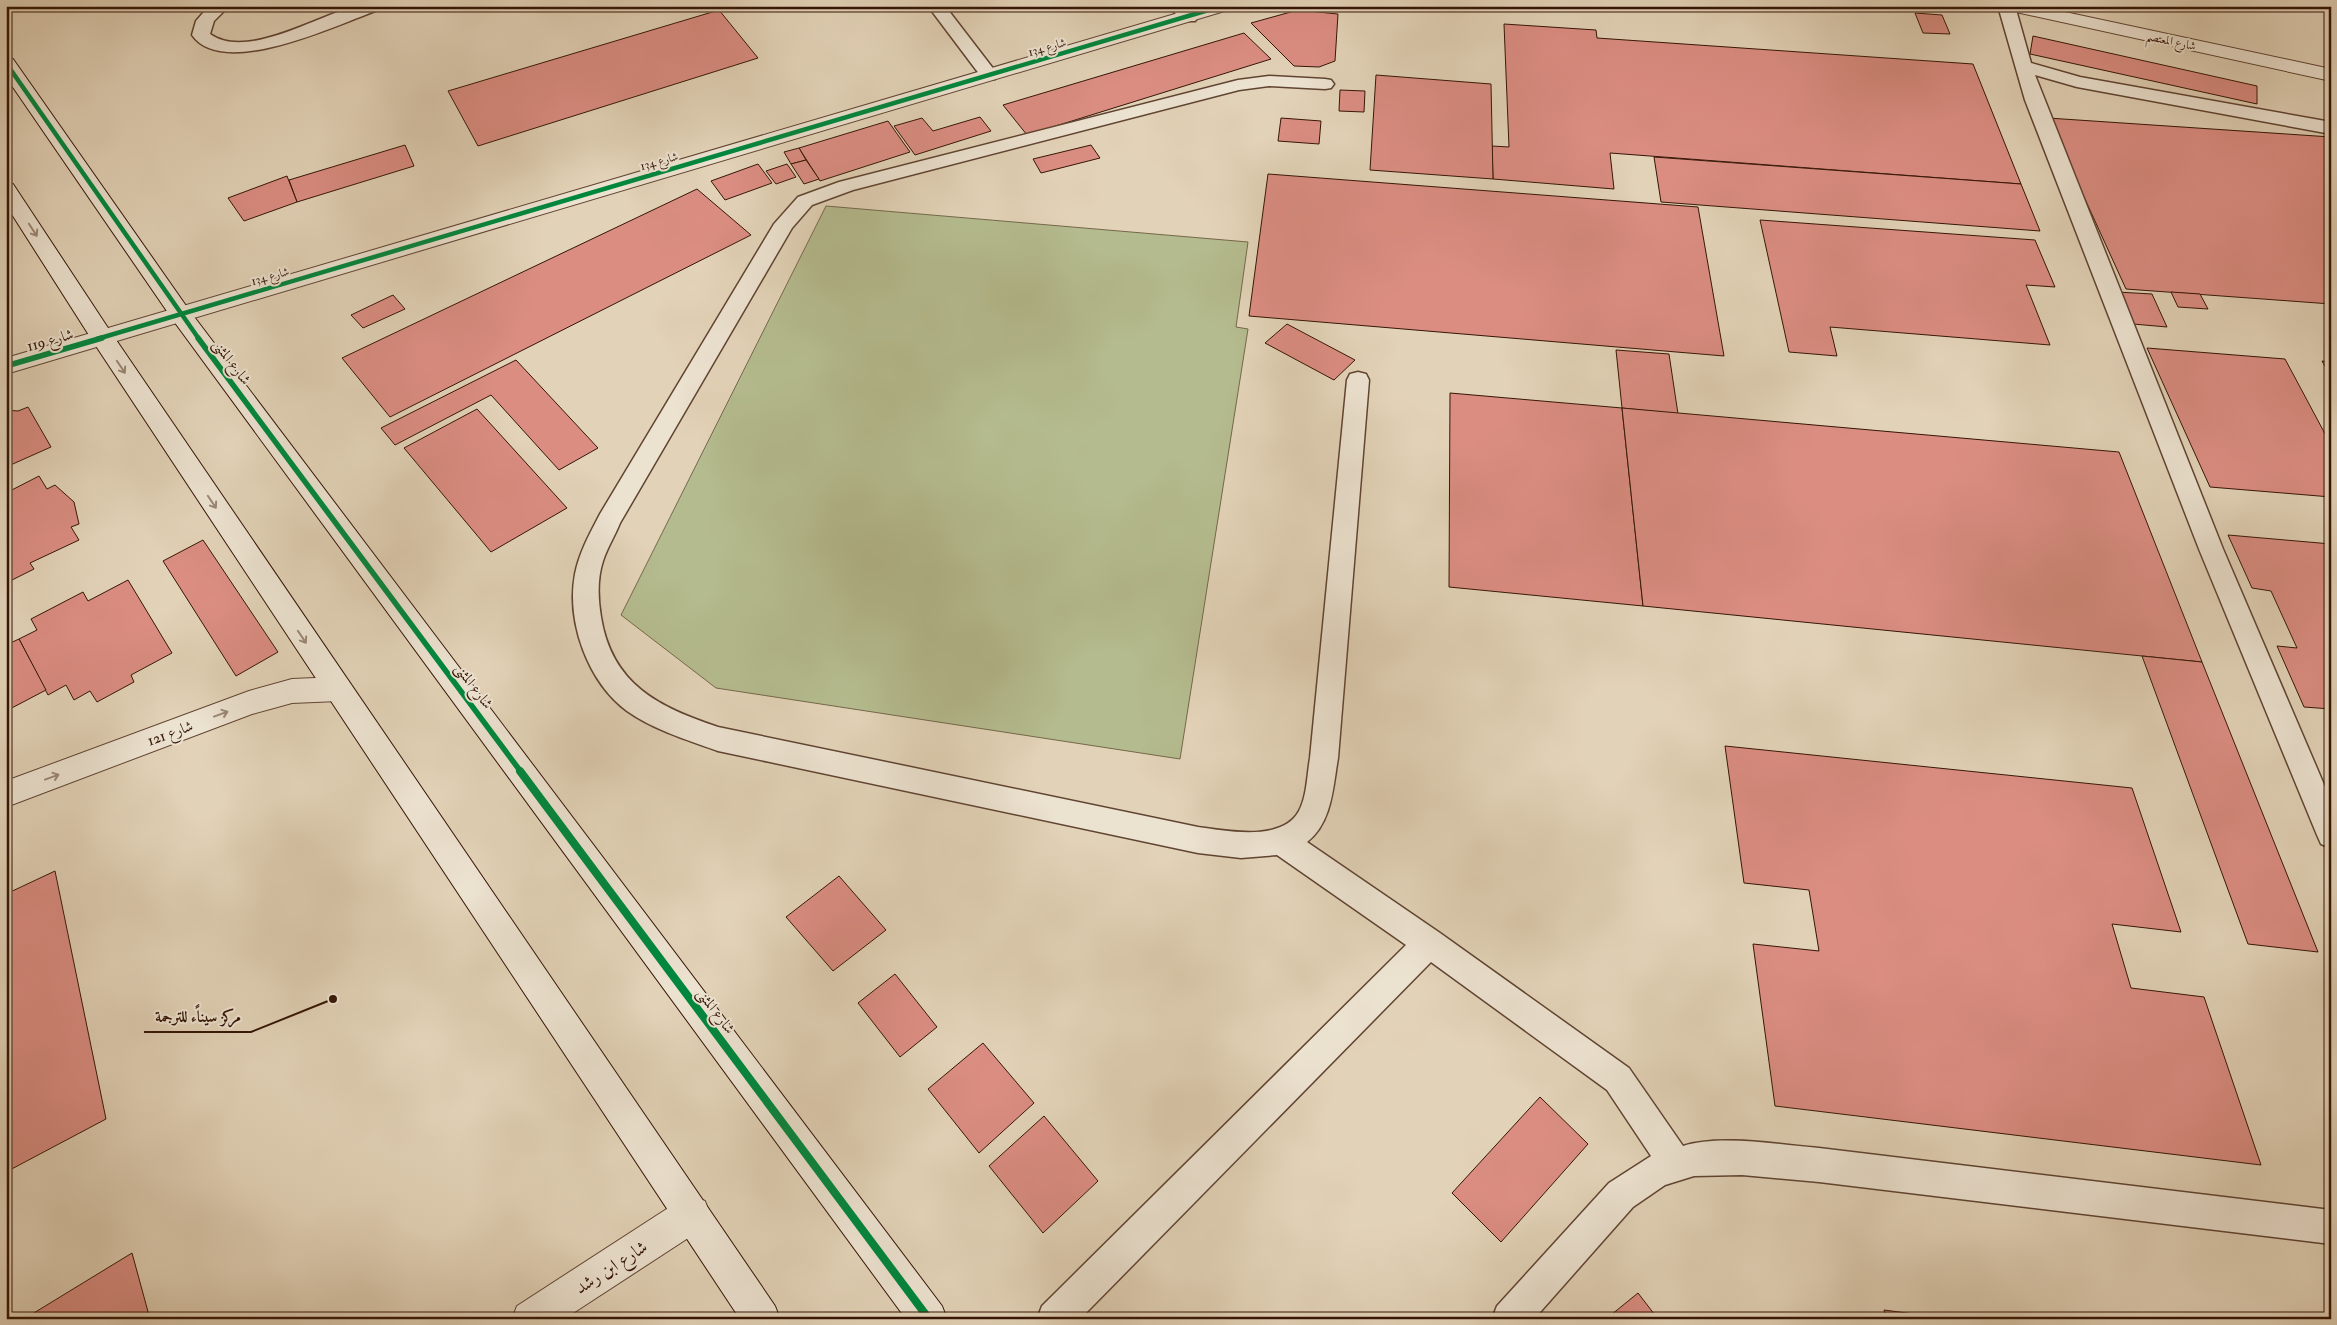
<svg xmlns="http://www.w3.org/2000/svg" width="2337" height="1325" viewBox="0 0 2337 1325" font-family="'IM FELL Double Pica',Amiri,serif">
<style>
.green{fill:#b4bb8e;stroke:#74684a}
.building{fill:#db8d82;stroke:#351506}
.lines{fill:none;stroke-linecap:round;stroke-linejoin:round}
.lane-casing{stroke:#604432;stroke-width:3}
.street-casing{stroke:#604432;stroke-width:2}
.secondary-casing{stroke:#351506;stroke-width:2}
.lane{fill:#ece2d0;fill-rule:evenodd}
.street{fill:#ece2d0;fill-rule:evenodd}
.secondary{fill:#ece2d0;fill-rule:evenodd}
.cycleway-far2-casing{stroke:#ece2d0;stroke-width:7}
.cycleway-far1-casing{stroke:#ece2d0;stroke-width:9}
.cycleway-casing{stroke:#ece2d0;stroke-width:11}
.cycleway-far2{stroke:#00873e;stroke-width:4.5}
.cycleway-far1{stroke:#00873e;stroke-width:5.5}
.cycleway{stroke:#00873e;stroke-width:8}
.oneway{stroke:#9a8675}
.labels{text-anchor:middle;stroke-width:4;stroke-linejoin:round;paint-order:stroke}
.far-street-label{font-size:12px;fill:#351506;stroke:#ece2d0}
.street-label{font-size:15px;fill:#351506;stroke:#ece2d0}
.near-street-label{font-size:18px;fill:#351506;stroke:#ece2d0}
.leader{fill:none;stroke:#351506;stroke-width:2}
.callout-dot{fill:#351506;stroke:#ece2d0;stroke-width:2}
.callout-label{font-size:16px;text-anchor:middle;font-weight:bold;fill:#351506;stroke:#ece2d0;stroke-width:4;stroke-linejoin:round;paint-order:stroke}
</style>
<rect width="100%" height="100%" fill="#e2d2b7"/>
<filter id="stains"><feTurbulence type="fractalNoise" baseFrequency=".004" numOctaves="4"/><feColorMatrix values="0 0 0 0 .2 0 0 0 0 .09 0 0 0 0 .02 0 0 0 .5 -.17"/></filter>
<radialGradient id="worn" r=".72"><stop offset=".6" stop-color="#630" stop-opacity="0"/><stop offset="1" stop-color="#630" stop-opacity=".3"/></radialGradient>
<polygon class="green" points="826,206 1248,242 1236,327 1248,329 1180,759 716,688 621,615"/>
<g class="building">
<polygon points="719,10 758,58 478,146 448,91"/>
<polygon points="1298,10 1338,14 1335,61 1319,67 1294,66 1251,23"/>
<polygon points="1915,13 1942,15 1950,34 1923,33"/>
<polygon points="1504,24 1596,30 1597,38 1973,64 2021,184 1610,153 1614,189 1493,179 1492,146 1509,147"/>
<polygon points="1244,33 1271,59 1027,135 1003,105"/>
<polygon points="2033,36 2257,86 2257,104 2030,54"/>
<polygon points="1376,75 1491,84 1493,179 1370,170"/>
<polygon points="1340,90 1365,91 1364,112 1339,111"/>
<polygon points="980,117 991,131 915,155 894,126 922,118 933,131"/>
<polygon points="1281,118 1321,121 1319,144 1278,141"/>
<polygon points="2048,118 2331,137 2331,304 2126,289"/>
<polygon points="888,121 910,152 820,181 799,148"/>
<polygon points="405,145 414,166 297,202 289,180"/>
<polygon points="1091,145 1100,158 1041,173 1033,159"/>
<polygon points="799,148 806,160 791,164 784,152"/>
<polygon points="1654,157 2021,184 2040,231 1661,202"/>
<polygon points="806,160 819,179 804,184 791,164"/>
<polygon points="758,164 772,183 725,200 711,181"/>
<polygon points="787,164 796,177 776,184 766,171"/>
<polygon points="1268,174 1698,207 1724,356 1249,316"/>
<polygon points="287,176 297,202 244,221 228,198"/>
<polygon points="697,189 751,235 390,417 342,358"/>
<polygon points="1760,220 2035,240 2055,287 2026,285 2050,345 1830,327 1837,356 1789,352"/>
<polygon points="2117,292 2152,294 2167,327 2133,324"/>
<polygon points="2171,292 2200,294 2208,309 2178,307"/>
<polygon points="393,295 405,309 363,328 351,315"/>
<polygon points="1287,324 1355,360 1334,380 1265,343"/>
<polygon points="2147,348 2285,359 2331,445 2331,497 2210,487"/>
<polygon points="1616,350 1669,354 1678,414 1622,408"/>
<polygon points="516,360 598,448 559,470 491,395 395,445 381,428"/>
<polygon points="2322,361 2331,362 2331,377"/>
<polygon points="1450,393 1622,408 1643,606 1449,587"/>
<polygon points="28,407 51,447 6,467 6,410 18,411"/>
<polygon points="1622,408 2119,452 2202,662 1643,606"/>
<polygon points="477,409 567,508 491,552 404,448"/>
<polygon points="39,476 47,489 55,485 74,502 79,524 71,527 79,540 30,563 34,569 6,583 6,493"/>
<polygon points="2228,535 2331,544 2331,709 2304,707 2277,646 2297,648 2271,591 2252,588"/>
<polygon points="203,540 278,652 236,676 163,561"/>
<polygon points="128,580 172,653 131,675 134,682 97,702 90,691 74,700 66,685 48,695 19,639 37,630 31,619 83,592 88,601"/>
<polygon points="19,639 46,690 6,711 6,645"/>
<polygon points="2142,656 2202,662 2318,952 2248,944"/>
<polygon points="1725,746 2132,788 2181,932 2112,924 2131,988 2204,997 2261,1165 1775,1106 1753,944 1819,951 1809,890 1744,883"/>
<polygon points="55,871 106,1119 6,1172 6,894"/>
<polygon points="839,876 886,930 833,971 786,917"/>
<polygon points="895,974 937,1027 900,1057 858,1003"/>
<polygon points="983,1043 1034,1103 979,1153 928,1089"/>
<polygon points="1540,1097 1588,1144 1501,1242 1452,1193"/>
<polygon points="1044,1116 1098,1181 1043,1233 989,1166"/>
<polygon points="132,1253 150,1319 24,1319"/>
<polygon points="1638,1293 1658,1319 1606,1319"/>
<polygon points="1884,1310 1953,1319 1886,1319"/>
</g>
<g class="lines">
<g class="lane-casing">
<g id="lane">
<path d="M209 6H229L214 21 210 34C246 60 315 17 353 7 361 5 372 6 380 6L378 10C339 24 223 80 192 35L196 21Z"/>
<polygon points="928,6 945,6 995,71 998,75 995,79 983,79"/>
<polygon points="1168,6 1187,6 1198,17 1195,21 1183,21"/>
<polygon points="1998,6 2015,6 2031,63 2080,77 2331,122 2331,134 2077,87 2035,75 2223,549 2331,801 2331,848 2321,844 2317,835 2199,549 2025,100"/>
<path d="M1269 76 1325 79 1331 80 1334 84 1331 88 1325 89 1269 86 1239 90 853 190 812 205 792 228 620 523C615 536 607 548 603 561 597 579 598 599 601 617 612 685 659 707 718 727L1198 827C1227 831 1282 842 1299 811 1307 796 1307 775 1310 758L1347 380 1350 374 1358 372 1366 374 1369 380 1338 758C1333 787 1332 823 1307 842L1440 933 1629 1068 1683 1146C1720 1134 1780 1145 1819 1148L2331 1210V1244L1819 1182 1742 1175 1694 1176 1665 1185 1633 1207 1534 1319H1492L1497 1306 1609 1183 1651 1156 1607 1090 1431 962 1080 1319H1037L1042 1306 1406 945 1277 855 1241 858 1198 853 718 751C687 740 654 730 627 711 588 682 566 622 575 574 579 553 590 533 600 514L774 224 798 197 839 182 1238 80Z"/>
</g>
</g>
<g class="street-casing">
<g id="street">
<polygon points="1202,6 1231,6 1228,10 6,374 6,358"/>
<polygon points="2002,6 2037,6 2331,69 2331,81 2011,11 2005,10"/>
<polygon points="338,677 348,681 352,689 348,697 338,701 292,703 252,714 6,807 6,781 249,691 292,679"/>
<polygon points="692,1196 705,1201 710,1214 705,1227 564,1319 512,1319 517,1306 679,1201"/>
</g>
</g>
<g class="secondary-casing">
<g id="secondary">
<polygon points="6,57 13,59 189,310 942,1306 947,1319 906,1319 173,320 6,77"/>
<polygon points="6,183 13,184 110,331 775,1306 780,1319 740,1319 94,343 6,205"/>
</g>
</g>
<use href="#lane" class="lane"/>
<use href="#street" class="street"/>
<use href="#secondary" class="secondary"/>
<g class="cycleway-far2-casing">
<g id="cycleway-far2">
<polyline points="6,63 199,339"/>
<polyline points="97,339 1222,6"/>
</g>
</g>
<g class="cycleway-far1-casing">
<g id="cycleway-far1">
<polyline points="198,338 521,772"/>
<polyline points="6,366 102,338"/>
</g>
</g>
<g class="cycleway-casing">
<polyline id="cycleway" points="520,771 929,1319"/>
</g>
<use href="#cycleway-far2" class="cycleway-far2"/>
<use href="#cycleway-far1" class="cycleway-far1"/>
<use href="#cycleway" class="cycleway"/>
</g>
<defs><path id="oneway-shaft" d="M-6 0H5M1.5-3L5.5 0L1.5 3" fill="none" stroke-width="1.6" stroke-linecap="round" stroke-linejoin="round" transform="scale(1.25)"/></defs>
<g class="oneway">
<use href="#oneway-shaft" transform="translate(33 230) rotate(57)"/>
<use href="#oneway-shaft" transform="translate(121 367) rotate(56)"/>
<use href="#oneway-shaft" transform="translate(212 502) rotate(56)"/>
<use href="#oneway-shaft" transform="translate(302 637) rotate(56)"/>
<use href="#oneway-shaft" transform="translate(221 714) rotate(-20)"/>
<use href="#oneway-shaft" transform="translate(52 777) rotate(-20)"/>
</g>
<g class="labels">
<g class="far-street-label">
<text transform="translate(2171 41) rotate(12)" y="4">شارع المعتصم</text>
<text transform="translate(1047 47) rotate(-16)" y="4">شارع 134</text>
<text transform="translate(659 161) rotate(-16)" y="4">شارع 134</text>
<text transform="translate(270 276) rotate(-16)" y="4">شارع 134</text>
</g>
<g class="street-label">
<text transform="translate(50 340) rotate(-16)" y="5">شارع 119</text>
<text transform="translate(232 362) rotate(53)" y="5">شارع المثنى</text>
<text transform="translate(474 686) rotate(53)" y="5">شارع المثنى</text>
<text transform="translate(170 733) rotate(-20)" y="5">شارع 121</text>
<text transform="translate(716 1011) rotate(53)" y="5">شارع المثنى</text>
</g>
<g class="near-street-label">
<text transform="translate(611 1267) rotate(-33)" y="6">شارع ابن رشد</text>
</g>
</g>
<path class="leader" d="M333 999L251 1032H144"/>
<circle class="callout-dot" cx="333" cy="999" r="5"/>
<g class="callout-label">
<text x="198" y="1022">مركز سيناًء للترجمة</text>
</g>
<rect width="2337" height="1325" fill="none" stroke="#e2d2b7" stroke-width="25"/>
<rect x="8" y="8" width="2322" height="1310" fill="none" stroke="#351506" stroke-width="2.5"/>
<rect x="12" y="12" width="2312" height="1300" fill="none" stroke="#351506"/>
<rect width="100%" height="100%" filter="url(#stains)"/>
<rect width="100%" height="100%" fill="url(#worn)"/>
</svg>
